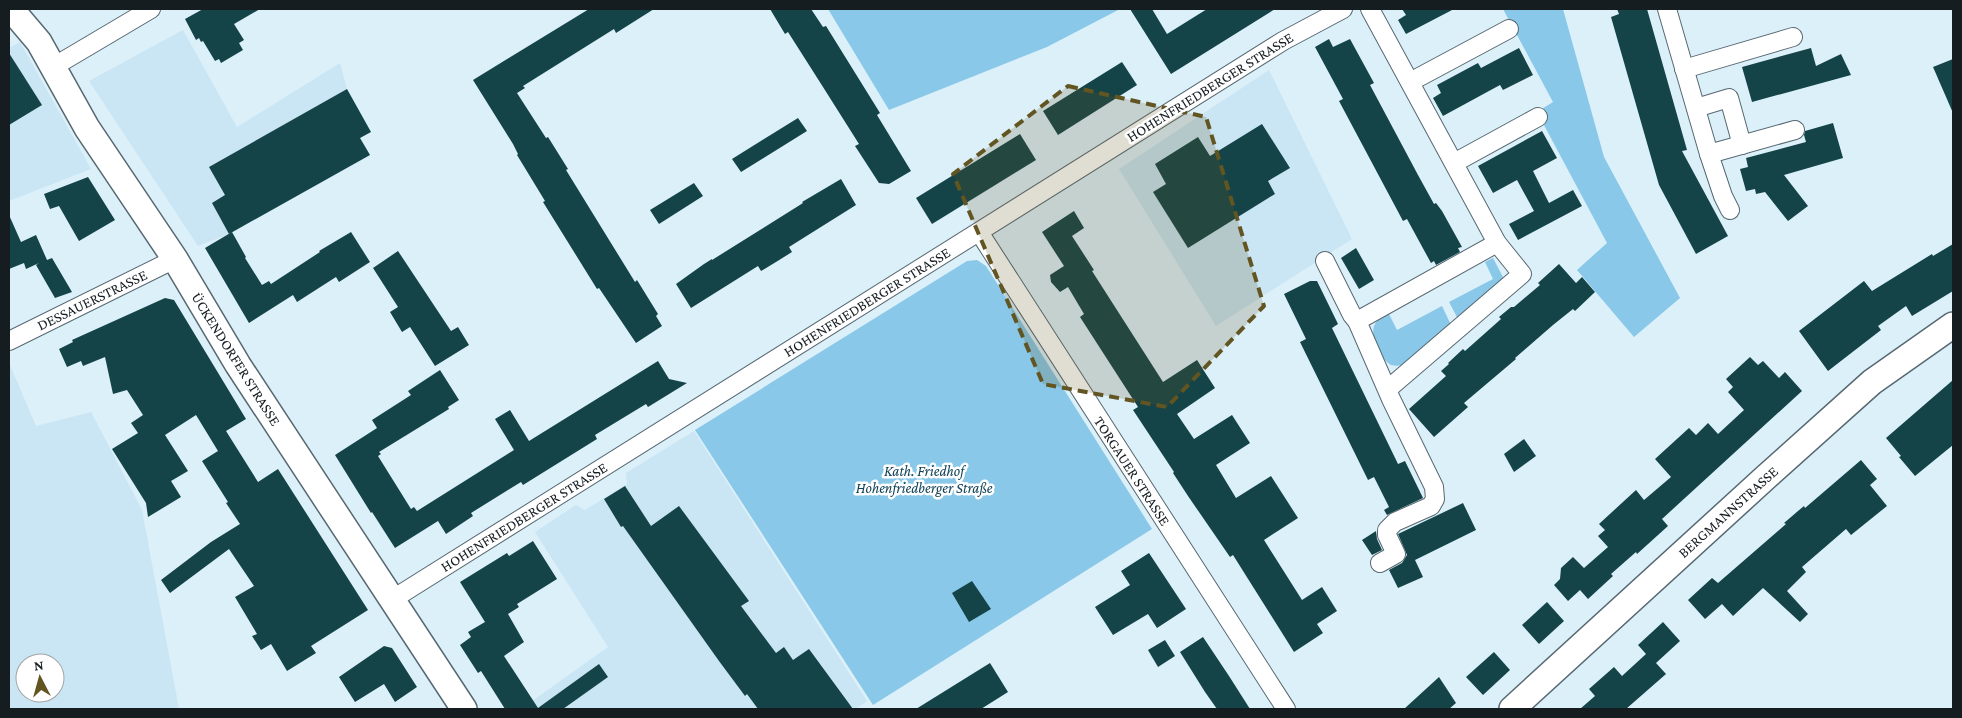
<svg xmlns="http://www.w3.org/2000/svg" width="1962" height="718" viewBox="0 0 1962 718" font-family="'Crimson Pro',serif">
<style>
.built{fill:#cae5f3;fill-rule:evenodd}
.green{fill:#89c8e8}
.building{fill:#144448}
.lines{fill:none;stroke-linecap:round;stroke-linejoin:round}
.street-casing{stroke:#576871;stroke-width:20}
.secondary-casing{stroke:#576871;stroke-width:28}
.street{stroke:#fff;stroke-width:18}
.secondary{stroke:#fff;stroke-width:25}
.marked{fill:#625522;fill-opacity:0.2;stroke:#625522;stroke-width:4;stroke-dasharray:10 6;stroke-linejoin:round}
.labels{text-anchor:middle;stroke-width:5;stroke-linejoin:round;paint-order:stroke}
.street-label{font-size:15px;fill:#161d21;stroke:#fff}
.park-label{font-size:15px;font-style:italic;fill:#0f4156;stroke:#fff}
</style>
<rect width="100%" height="100%" fill="#dcf0fa"/>
<g class="built">
<polygon points="183,30 237,127 340,63 347,89 371,132 360,138 370,155 229,234 198,246 89,81"/>
<polygon points="20,42 91,169 9,201 9,48"/>
<polygon points="1269,70 1352,239 1216,326 1119,169"/>
<path d="M9 363 36 426 91 412 142 510 179 709H9ZM25 663H55V693H25Z"/>
<polygon points="694,431 867,701 856,709 521,709 608,647 535,532 576,505 585,510 627,484 626,473"/>
</g>
<g class="green">
<polygon points="828,9 1120,9 1047,47 889,110"/>
<polygon points="1503,9 1563,9 1604,157 1680,298 1634,337 1577,270 1607,243 1537,112 1553,102"/>
<polygon points="1493,258 1504,279 1458,319 1449,302 1493,279 1485,262"/>
<polygon points="977,260 986,266 1152,529 873,705 695,430 967,261"/>
<path d="M1442 306 1451 325 1403 365C1399 366 1395 366 1391 365 1381 360 1370 337 1374 326 1377 319 1382 317 1389 314L1397 330Z"/>
</g>
<g class="building">
<polygon points="203,9 260,9 234,24 244,40 239,43 243,50 221,63 219,59 215,61 203,41 201,42 199,38 196,40 185,19"/>
<polygon points="589,9 654,9 616,33 614,29 523,86 525,88 517,93 546,138 548,137 568,169 566,170 635,282 637,280 658,314 656,316 662,326 636,343 599,288 597,289 543,202 545,201 517,155 518,154 513,144 473,80"/>
<polygon points="770,9 811,9 823,27 826,26 880,113 877,115 911,171 889,184 879,183 855,146 859,144 823,87 788,32 785,34"/>
<polygon points="1130,9 1152,9 1167,34 1207,9 1275,9 1171,74"/>
<polygon points="1402,9 1454,9 1406,34 1398,20 1406,15"/>
<polygon points="1617,9 1647,9 1687,150 1682,151 1728,236 1696,254 1659,185 1611,17 1619,14"/>
<polygon points="1329,39 1333,47 1350,39 1374,83 1370,85 1418,175 1434,204 1436,203 1442,211 1462,247 1458,248 1460,252 1436,265 1434,261 1431,263 1407,219 1403,221 1339,101 1343,99 1315,47"/>
<polygon points="1519,48 1533,75 1503,90 1500,85 1443,116 1433,98 1441,93 1437,85 1478,63 1481,68"/>
<polygon points="1811,48 1816,66 1841,54 1851,75 1752,102 1742,67"/>
<polygon points="9,53 42,105 9,125"/>
<polygon points="1953,59 1953,113 1933,67"/>
<polygon points="1122,62 1137,85 1058,135 1043,111"/>
<polygon points="347,89 371,132 360,138 370,155 229,234 212,203 225,195 209,167"/>
<polygon points="798,118 807,131 741,172 732,159"/>
<polygon points="1833,123 1843,158 1784,175 1808,206 1788,221 1765,192 1756,194 1755,189 1746,191 1740,169 1748,167 1746,158 1806,142 1804,135 1805,131"/>
<polygon points="1262,124 1290,168 1268,181 1275,194 1188,248 1153,192 1166,184 1155,164 1198,137 1210,156"/>
<polygon points="1542,131 1557,158 1533,171 1549,203 1573,190 1582,206 1518,240 1509,224 1534,211 1517,180 1493,193 1478,166"/>
<polygon points="1020,134 1036,160 932,224 916,198"/>
<polygon points="88,177 115,220 79,241 59,206 50,209 44,194"/>
<polygon points="841,179 856,205 789,247 792,252 776,262 761,271 758,266 691,308 676,284 704,264 712,259 712,260 803,203 802,202"/>
<polygon points="694,183 703,196 659,224 650,210"/>
<polygon points="1074,211 1084,228 1072,236 1094,270 1092,271 1163,382 1197,360 1215,388 1177,414 1194,439 1232,415 1250,443 1216,465 1236,498 1271,476 1298,518 1264,540 1302,600 1322,587 1337,611 1317,624 1323,633 1294,652 1233,555 1230,557 1188,496 1173,473 1174,472 1133,410 1138,407 1080,317 1084,314 1068,287 1060,292 1051,282 1050,275 1064,266 1042,232"/>
<polygon points="9,215 21,242 36,235 47,260 52,258 72,292 55,298 36,265 39,263 26,269 24,263 9,269"/>
<polygon points="232,232 246,257 245,258 262,285 269,281 271,284 320,252 319,251 351,232 370,262 339,282 336,277 297,302 293,295 249,323 205,248"/>
<polygon points="1953,244 1953,291 1912,316 1906,306 1878,326 1881,330 1828,371 1799,331 1864,281 1872,291 1932,254 1933,256"/>
<polygon points="1356,248 1374,280 1359,289 1341,258"/>
<polygon points="398,251 451,331 458,327 469,345 435,366 410,327 402,332 390,312 398,307 373,268"/>
<polygon points="1559,264 1576,283 1582,277 1595,292 1575,311 1573,309 1553,325 1515,358 1516,359 1464,403 1468,407 1434,437 1409,409 1446,376 1441,371 1449,364 1448,363 1463,349 1465,351 1501,319 1499,317 1511,307 1514,307 1540,285 1538,283"/>
<polygon points="1310,281 1317,281 1338,324 1332,328 1398,464 1405,461 1423,498 1387,515 1384,510 1389,507 1374,477 1368,480 1300,342 1306,339 1284,294"/>
<polygon points="165,298 174,300 246,419 226,431 258,482 278,469 368,610 311,646 316,653 287,671 271,644 261,650 252,636 257,634 235,597 254,586 229,549 170,593 161,580 211,542 240,524 226,503 228,502 202,461 218,451 196,415 165,435 188,471 171,481 181,497 148,517 146,503 112,449 138,433 131,423 143,415 127,390 113,394 105,357 83,366 81,361 67,367 59,349 73,342 72,340"/>
<polygon points="1750,357 1758,365 1763,361 1779,378 1785,372 1802,391 1662,519 1668,526 1637,554 1636,552 1611,574 1613,576 1588,599 1580,590 1568,601 1554,585 1560,579 1561,568 1573,557 1584,568 1608,547 1598,536 1605,530 1599,524 1636,490 1644,500 1671,477 1655,459 1689,428 1696,435 1708,423 1718,434 1744,410 1728,392 1733,387 1726,379"/>
<polygon points="658,361 669,379 687,383 648,407 646,404 595,435 597,439 523,485 521,482 471,513 473,516 446,534 438,521 395,548 372,512 371,513 335,455 377,428 372,420 411,395 408,391 440,370 459,400 448,407 449,409 379,452 381,454 378,456 411,509 414,507 417,511 514,450 495,419 510,410 529,441"/>
<polygon points="1953,380 1953,445 1915,476 1899,457 1901,456 1886,438"/>
<polygon points="1524,439 1536,456 1514,472 1504,454"/>
<polygon points="1861,460 1877,479 1870,485 1887,506 1851,535 1846,529 1802,567 1806,572 1787,591 1808,614 1800,622 1763,588 1733,616 1722,604 1705,619 1688,600 1712,578 1718,583 1786,524 1784,523 1798,511 1804,506 1805,508"/>
<polygon points="625,486 651,526 679,506 749,601 741,606 776,653 784,647 793,660 809,649 853,709 758,709 747,694 745,696 719,661 623,526 621,527 604,499"/>
<polygon points="1463,503 1476,530 1415,560 1423,577 1398,588 1389,570 1402,563 1407,555 1398,534"/>
<polygon points="1376,531 1377,539 1382,550 1372,555 1362,540"/>
<polygon points="533,541 557,579 517,604 519,607 508,614 524,642 504,656 538,708 599,664 608,677 563,709 505,709 481,671 478,673 460,645 471,637 468,632 485,622 460,582 507,553 509,556"/>
<polygon points="1149,553 1186,609 1157,628 1148,614 1113,635 1095,607 1130,585 1121,571"/>
<polygon points="972,581 991,609 969,622 952,593"/>
<polygon points="1547,602 1564,621 1539,644 1522,625"/>
<polygon points="1663,622 1680,641 1656,663 1666,674 1626,709 1580,709 1595,696 1589,689 1614,667 1622,676 1646,654 1638,645"/>
<polygon points="1203,637 1229,676 1250,709 1217,709 1205,692 1180,652"/>
<polygon points="1165,640 1175,656 1158,667 1148,650"/>
<polygon points="384,646 392,648 417,687 395,702 384,684 355,702 339,677"/>
<polygon points="1494,652 1510,670 1483,695 1466,677"/>
<polygon points="990,663 1008,692 981,709 916,709"/>
<polygon points="1439,677 1456,703 1449,709 1404,709"/>
</g>
<g class="lines">
<g class="street-casing">
<g id="street">
<polyline points="1370,9 1497,243 1522,274 1388,389"/>
<polyline points="1667,9 1709,154 1723,196 1730,210"/>
<polyline points="53,67 151,9"/>
<polyline points="1684,69 1793,37"/>
<polyline points="1410,82 1509,29"/>
<polyline points="1696,108 1729,98 1742,145"/>
<polyline points="1709,154 1795,130"/>
<polyline points="1454,163 1538,117"/>
<polyline points="979,232 1286,709"/>
<polyline points="1325,261 1352,315 1357,321"/>
<polyline points="9,341 175,259"/>
<polyline points="1380,563 1396,554 1387,535 1387,530 1395,522 1431,506 1435,499 1434,487 1391,399 1357,321 1497,243"/>
<polyline points="393,599 1283,41 1343,9"/>
</g>
</g>
<g class="secondary-casing">
<g id="secondary">
<polyline points="11,9 39,42 87,128 175,259 238,365 464,709"/>
<polyline points="1512,709 1766,477 1872,382 1953,325"/>
</g>
</g>
<use href="#street" class="street"/>
<use href="#secondary" class="secondary"/>
</g>
<path class="marked" d="M1068 86 1206 117 1264 306 1167 407 1043 384 953 174Z"/>
<g class="labels">
<g class="street-label">
<text transform="translate(1210 87) rotate(-32)" y="5">HOHENFRIEDBERGER STRASSE</text>
<text transform="translate(92 300) rotate(-26)" y="5">DESSAUERSTRASSE</text>
<text transform="translate(867 302) rotate(-32)" y="5">HOHENFRIEDBERGER STRASSE</text>
<text transform="translate(236 359) rotate(58)" y="5">ÜCKENDORFER STRASSE</text>
<text transform="translate(1132 471) rotate(57)" y="5">TORGAUER STRASSE</text>
<text transform="translate(1728 512) rotate(-42)" y="5">BERGMANNSTRASSE</text>
<text transform="translate(524 517) rotate(-32)" y="5">HOHENFRIEDBERGER STRASSE</text>
</g>
<g class="park-label">
<text x="924" y="476">Kath. Friedhof<tspan x="924" dy="17">Hohenfriedberger Straße</tspan></text>
</g>
</g>
<rect width="1962" height="718" fill="none" stroke="#161d21" stroke-width="20"/>
<g transform="translate(40 678) rotate(354)"><circle r="24" fill="#ffffff" stroke="#a2a5a6"/>
<path d="M0-4L9 19L0 12L-9 19Z" fill="#625522"/>
<text y="-8" font-size="14" font-weight="bold" text-anchor="middle" fill="#161d21">N</text>
</g>
</svg>
